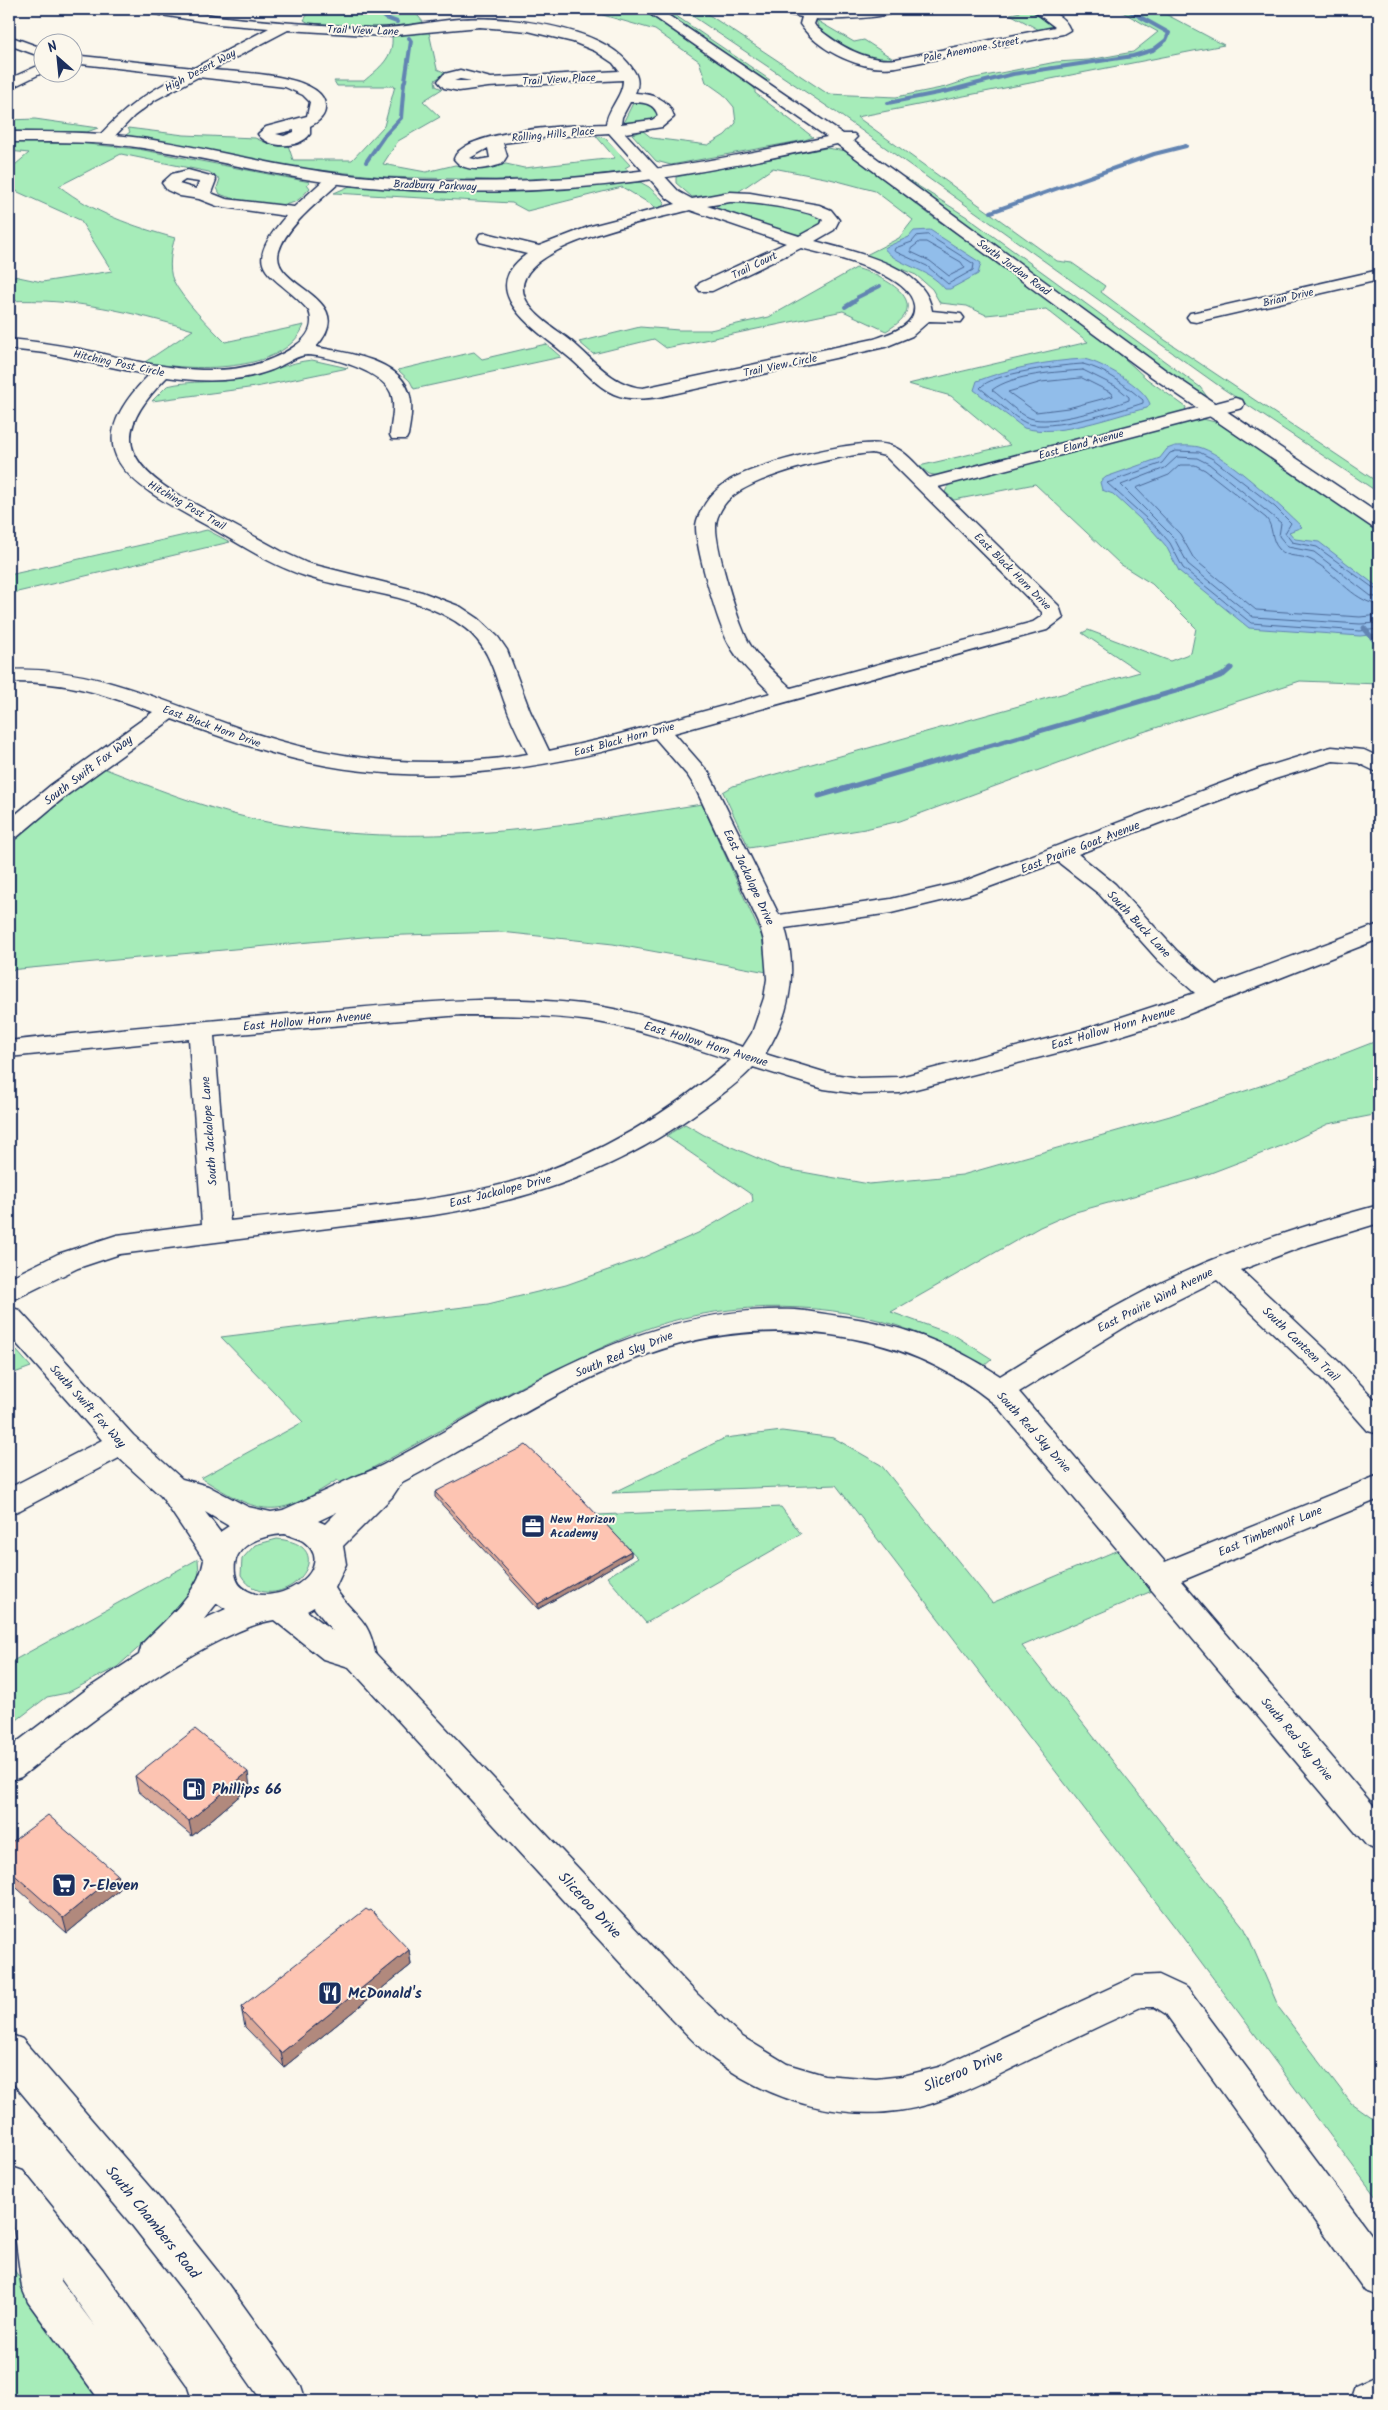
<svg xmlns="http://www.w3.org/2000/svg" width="1388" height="2410" viewBox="0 0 1388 2410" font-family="Kalam,sans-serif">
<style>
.green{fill:#a6ecb9;stroke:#608e8c}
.water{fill:#91bdea;stroke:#6284b2}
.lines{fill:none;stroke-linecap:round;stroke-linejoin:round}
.shore{stroke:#4a6896;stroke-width:1}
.stream-far1{stroke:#6284b2;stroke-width:4}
.stream{stroke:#6284b2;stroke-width:5}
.street-casing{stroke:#1b2f5e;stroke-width:3}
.secondary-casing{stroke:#1b2f5e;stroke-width:3}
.street{fill:#fbf7ec;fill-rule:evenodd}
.secondary{fill:#fbf7ec;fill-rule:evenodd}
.wall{fill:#daa999;stroke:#1b2f5e}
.shaded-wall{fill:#b1897d;stroke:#1b2f5e}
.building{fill:#fdc4b2;stroke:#1b2f5e}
.labels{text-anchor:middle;stroke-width:4;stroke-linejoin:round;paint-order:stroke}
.far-street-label{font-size:11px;fill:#1b2f5e;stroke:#fbf7ec}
.street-label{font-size:12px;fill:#1b2f5e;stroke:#fbf7ec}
.poi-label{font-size:12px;font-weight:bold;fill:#1b2f5e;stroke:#fbf7ec;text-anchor:start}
.near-poi-label{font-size:15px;font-weight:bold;fill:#1b2f5e;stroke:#fbf7ec;text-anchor:start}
.near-street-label{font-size:15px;fill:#1b2f5e;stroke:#fbf7ec}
</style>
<rect width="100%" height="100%" fill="#fbf7ec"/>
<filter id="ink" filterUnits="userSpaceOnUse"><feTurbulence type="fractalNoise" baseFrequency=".02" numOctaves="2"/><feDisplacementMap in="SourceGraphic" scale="10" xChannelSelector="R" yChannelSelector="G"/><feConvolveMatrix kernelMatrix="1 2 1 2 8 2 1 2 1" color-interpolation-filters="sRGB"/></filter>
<g filter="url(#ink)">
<g class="green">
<polygon points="311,9 412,9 424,23 379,28 309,23 304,20"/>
<polygon points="596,9 641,9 746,81 755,89 755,93 813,137 805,140 671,165 656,161 632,134 643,131 652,138 708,145 725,135 736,123 734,107 723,94 706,82 699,61 655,30 596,13"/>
<polygon points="659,9 666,9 770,80 763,81"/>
<polygon points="682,9 700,9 828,94 896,97 946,87 970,79 1056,62 1089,60 1133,52 1158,32 1117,9 1156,9 1224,45 857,117 1057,261 1072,263 1105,286 1101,292 1165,340 1379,483 1379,493 1222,388 837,113"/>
<polygon points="1015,9 1030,9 1054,27 1043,32 1010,14 1020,12"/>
<path d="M816 20 854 42 864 40 895 60C870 63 838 46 819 30Z"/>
<path d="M429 32 437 69 446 73 435 80 436 86 442 89 423 101 440 117 398 141 383 164 426 172 455 165 479 169 506 164 524 168 615 158 596 136 605 138 630 165 625 168 629 171 578 177 495 180 385 177 299 168 126 135 130 132 128 128 184 135 255 138 269 144 288 145 293 160H352L384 126 395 86H337L334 81H364C379 68 394 58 392 36Z"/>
<polygon points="633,103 652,104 659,115 652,122 626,123 624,121"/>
<polygon points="35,119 98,128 87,132 9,131 9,120"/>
<path d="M9 142 77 143 138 149 310 182 307 184 310 188C305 193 299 201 292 203 276 208 235 201 220 194L217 188 220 179 209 172 121 154 59 186C94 213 132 226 175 238 171 248 168 270 173 280 183 300 209 326 225 342L304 325C285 375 187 371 145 362L193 330C133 312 72 298 9 301V275L42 282 112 271 80 220 9 188V170L29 153 9 151Z"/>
<polygon points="826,148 847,151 934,218 1001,264 1103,339 1147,379 1186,407 1185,411 939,476 929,474 919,466 1010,445 951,396 908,384 1088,342 1046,309 986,315 967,306 940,303 932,289 916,275 866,255 899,238 913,220 875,191 830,179 773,168 738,192 692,197 676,183 676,177 681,176"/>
<polygon points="904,177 967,217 1200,387 1208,398 1205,399 1166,372 901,178"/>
<polygon points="640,182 649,187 665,202 662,207 657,208 622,187 527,211 512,203 334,193 350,186 411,191 485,192 560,189"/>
<path d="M749 201C772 207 797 207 819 217L822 224 805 235 794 234 715 208 720 202Z"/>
<path d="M856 268C886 277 936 303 886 331L843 311 666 348 654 339 593 354 579 342 640 327 679 330H710L769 317Z"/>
<polygon points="546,344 561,357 414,389 410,381 398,370 474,352 482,359"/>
<path d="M312 360 348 368 256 387 152 401 167 386C191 380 216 383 241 379 265 375 288 362 312 360Z"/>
<polygon points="1199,418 1219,423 1379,531 1379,684 1300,681 1140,733 900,821 865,829 749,848 723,792 733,786 1140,672 1082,633 1088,630 1170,661 1191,653 1196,628 1152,584 1120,564 1035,484 954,500 945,492 949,484"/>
<polygon points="207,530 230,542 9,594 9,575"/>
<path d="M103 768C152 787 201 807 253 819 402 853 554 827 702 804L762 937 767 972 613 944 501 932 374 936 9 970V846L64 797Z"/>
<path d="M1379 1040V1114L1328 1124 1284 1145 1195 1179 1072 1213 1040 1227 891 1312 954 1335 992 1359 983 1367C960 1353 937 1341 912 1331 832 1300 733 1300 652 1327 629 1335 607 1345 586 1355 501 1393 424 1442 342 1484L337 1480C275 1521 261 1515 201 1478L303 1422 221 1337 488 1304 566 1285 642 1258 698 1233 753 1201 752 1195 666 1136 685 1124 704 1135 780 1168 869 1184 962 1175 1170 1116 1269 1083Z"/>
<polygon points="9,1342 31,1367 9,1375"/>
<polygon points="782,1431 834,1438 881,1465 992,1603 1118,1550 1152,1591 1022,1646 1245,1929 1279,2008 1351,2103 1379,2123 1379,2201 1175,1927 836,1485 612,1493 725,1438"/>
<polygon points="781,1507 801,1534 646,1623 607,1577 638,1558 597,1515"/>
<path d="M277 1539C352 1546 273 1627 241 1575L242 1559 255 1545Z"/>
<polygon points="198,1559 199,1573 195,1586 173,1611 168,1621 145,1642 117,1667 67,1693 47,1697 9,1726 9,1663"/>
<polygon points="9,2263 109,2401 9,2401"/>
</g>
<g class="water">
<path d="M930 230 981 263 978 274 950 289H945C928 267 896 266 884 248L909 237 914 231Z"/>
<path d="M1084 359C1102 363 1144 386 1150 404L1147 408C1112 416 1059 438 1024 428L974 390 977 381C1011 368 1047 361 1084 359Z"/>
<path d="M1175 446C1184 446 1194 445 1202 448 1230 458 1280 506 1302 527L1289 532 1295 539 1319 542 1379 588V634L1360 636 1249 628 1179 571 1166 546 1153 531 1113 494 1102 490 1100 482 1106 477 1160 458 1167 449Z"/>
</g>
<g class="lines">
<g class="shore">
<polygon points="928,235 974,264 973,270 948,284 927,266 894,251 895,248 912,242 917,236"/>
<polygon points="920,242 926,242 961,262 965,268 949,276 930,261 911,252 911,249"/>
<path d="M1083 364C1107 370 1125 385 1143 400V403C1120 411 1048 432 1026 423 1014 418 992 397 980 388 991 373 1063 365 1083 364Z"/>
<path d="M1083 370 1117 387 1129 397V400C1109 408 1050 426 1030 418 1017 413 1003 398 992 390 1013 374 1057 372 1083 370Z"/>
<polygon points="1082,378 1112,393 1113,396 1068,408 1036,412 1008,392 1042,382"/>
<polyline points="1379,592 1317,547 1292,542 1285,533 1291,523 1275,507 1213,459 1199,452 1176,451 1170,453 1162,463 1107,483 1157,528 1170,543 1183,568 1251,623 1360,631 1379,629"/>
<polyline points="1379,598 1371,596 1314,552 1288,547 1279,536 1281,523 1209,464 1197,458 1177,457 1165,468 1121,485 1174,538 1188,564 1253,617 1360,624 1379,623"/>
<path d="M1379 605C1350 600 1336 572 1311 560 1300 554 1289 559 1279 549 1270 539 1274 527 1266 518L1205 470 1195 465H1180L1169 475 1136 488 1180 534 1194 559 1256 610 1360 617 1379 615"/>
</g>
<g class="stream-far1">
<polyline points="375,9 386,18 397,22"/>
<polyline points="405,81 411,41 409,38"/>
<polyline points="888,103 948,91 1013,74 1133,56 1153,50 1166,40 1169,33 1126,9"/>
<polyline points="366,162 384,136 401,118 404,83"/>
<polyline points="991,212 1154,154 1186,146"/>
<polyline points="858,297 880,286"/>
<polyline points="845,307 856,300"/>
</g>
<g class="stream">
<polyline points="1364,628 1374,640"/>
<polyline points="819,796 1196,685 1223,675 1231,668"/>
</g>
<g class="street-casing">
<g id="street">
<path d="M142 9C168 7 192 12 217 16 268 22 321 25 372 28 402 29 430 21 459 19 505 16 597 25 628 63 636 73 641 80 635 93 652 94 669 98 674 117L662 127 625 133 679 192 692 199 730 192 750 193 819 205 831 210 839 220 834 230 815 241C853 252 926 265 932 311L961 314 964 318 961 322 929 321 912 336 885 347 659 397C643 399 628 400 614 394 595 386 582 367 566 355 537 330 473 292 527 254L480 242 478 238 480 234 486 233 539 246 591 226 676 204 667 198 609 133 549 137 503 143 507 156 502 164C487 169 465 174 454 159 462 129 579 125 606 124 608 108 623 96 623 80L488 87 459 91 444 88 438 81 444 74 460 70 491 78 619 71 613 63 595 51 573 42 528 31 480 27 384 36 288 30 212 70C235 72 325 74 325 106 326 116 318 122 310 126V134C299 149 269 149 258 134L266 127 307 116 310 102 303 95 285 87 198 77 155 100 134 116 109 142H99L96 139 99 136C126 107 145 94 180 75L72 63V55L194 68 269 28 218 24 149 13ZM460 79 472 81H454ZM630 102C641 102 655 102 658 116L652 120 621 124 622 117ZM294 130V132L284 136 276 134ZM488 148 490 158 478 160 470 158ZM730 202C746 201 813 210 823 220L821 224 799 236 707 206ZM690 210 786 243 700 283 697 287 700 291H712L801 248C828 255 910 273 914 305 917 326 890 333 874 339L643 388C611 386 590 355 566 337 552 327 532 314 525 298 503 246 658 219 690 210Z"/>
<path d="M775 9 837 11 899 9C892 19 830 20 816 19L814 24 816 27C838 45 867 63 896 59L1055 27 1031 9C1047 9 1064 14 1070 30L1063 34 896 67C863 72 819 52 800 24L802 17 777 12Z"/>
<polygon points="9,36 42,48 42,57 9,45"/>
<polygon points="42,64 42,72 44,72 9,89 9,79"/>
<path d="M188 170 214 177 216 180 211 193 226 199 294 207 328 176H340L342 179 340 182C320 201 287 225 279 251 268 288 362 296 316 347 346 353 402 359 410 396 413 409 410 423 408 435L406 439H392L390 435C391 422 396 406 391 393 382 371 330 356 307 355 296 355 280 368 269 371 236 383 200 382 167 377 122 423 114 454 173 492L281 551 307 563 422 592 461 607 479 619 498 637 507 650 530 711 549 751 598 740 771 693C756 678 739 663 729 644 718 624 696 550 696 527 696 522 698 517 700 513 707 498 717 488 730 480 757 464 860 437 888 445 905 449 917 466 929 478L1235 398 1242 400 1244 404 1242 408 938 487 1059 606 1063 618 1047 630 674 733 709 773 779 915 891 899 962 882 1259 769 1324 749 1332 747 1364 750 1379 757V773L1358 763 1333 761 1275 779 1078 854 1115 884 1177 951 1216 985 1379 924V939L1181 1017 1100 1042 900 1093 859 1094 824 1089 753 1067C740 1082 722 1094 706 1106 623 1168 536 1199 434 1215L120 1254 78 1268 19 1297 9 1300V1278L58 1254 117 1235 202 1224 189 1039 9 1057V1041C109 1029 210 1021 310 1012 401 1004 491 994 582 1004 637 1010 690 1030 743 1047L752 1033 764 998 767 979 764 941 759 923 695 787 688 776 655 738C534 772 418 789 295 759 253 749 212 734 172 719L67 795 17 837 9 839V820L51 785 153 712C101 693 66 681 9 682V670C99 665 179 710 263 736 348 763 440 769 528 754 520 738 512 723 506 706 495 677 491 648 465 628 419 593 358 593 305 576 268 564 237 542 204 524 134 485 70 454 149 375L45 353 9 349V339C33 341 57 345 80 349 148 363 232 390 295 346 307 338 315 326 309 311 275 271 236 273 286 216L217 206 199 199 180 196 167 190 162 183 172 174ZM185 180 199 182 196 189 179 184ZM872 453 885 456 1042 612V616L1033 622 791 688C777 675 762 662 751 646 739 628 715 547 716 526 716 519 720 511 724 505 743 477 840 455 872 453ZM1058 862 1099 894 1159 961 1195 993 1082 1030 900 1077 859 1078 827 1073 765 1054C790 1015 798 973 785 928L891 913 970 894ZM461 1015C502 1015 543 1015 583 1020 634 1026 682 1045 731 1060 671 1112 598 1156 522 1179 430 1206 325 1210 230 1221L214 1036Z"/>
<polygon points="1379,270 1379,280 1196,322 1190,321 1187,317 1190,313 1196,312"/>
<path d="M1379 1205V1223L1307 1245 1241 1270 1340 1363 1379 1404V1434L1368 1431 1320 1377 1217 1280 1133 1322 1019 1392 1165 1562 1379 1475V1499L1181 1581 1379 1812V1851L1367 1846 996 1405C947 1365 893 1343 831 1335 655 1311 547 1407 402 1482L392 1497 343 1546 346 1564 335 1588C352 1616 369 1616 375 1653L697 1994 741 2036 787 2064 824 2075 876 2079 903 2076 939 2067 1136 1976 1159 1975 1187 1988 1379 2245V2296L1365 2291 1166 2014 1155 2007H1141C1103 2024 1065 2042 1027 2061 996 2076 964 2093 930 2104 856 2126 776 2105 715 2060 699 2048 685 2032 671 2018L349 1667 323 1659 274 1620C255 1623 237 1632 220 1640 148 1676 84 1727 21 1777L9 1781V1748L87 1689 139 1655 142 1644C165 1620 199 1593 204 1560L161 1496 119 1458 20 1510 9 1514V1488L102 1440 9 1335V1307L19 1310 133 1435 182 1479 208 1486 248 1507 271 1512 283 1510C306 1500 328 1489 350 1479 361 1474 372 1471 383 1465 514 1396 638 1304 795 1310 809 1311 824 1314 838 1316 896 1323 951 1343 1000 1376 1059 1340 1118 1302 1182 1273 1245 1244 1312 1223 1379 1205ZM205 1512 229 1526 220 1532ZM337 1512 325 1524 318 1521ZM285 1534C291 1536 298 1538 303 1541 340 1567 279 1608 248 1591 240 1587 236 1582 235 1573 231 1544 263 1535 285 1534ZM217 1603 226 1609 204 1619ZM314 1607 315 1609 333 1631 307 1611Z"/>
</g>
</g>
<g class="secondary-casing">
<g id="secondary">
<path d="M643 9H659L843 134H854L857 137 853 141 1164 369 1379 514V529L1372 527 1152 377 837 144C772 158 706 172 639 181 546 193 452 195 358 186 285 179 215 159 143 148 99 141 53 142 9 142V132C53 132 98 132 141 138 214 149 285 169 358 176 452 185 546 183 639 171 703 163 765 150 827 137Z"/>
<polygon points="9,2034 22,2039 159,2198 227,2283 301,2386 306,2401 262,2401 199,2311 131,2224 9,2078"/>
<path d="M9 2166 23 2171 103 2270 186 2386 191 2401H147L144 2398 145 2401H100L28 2302 22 2288 13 2219 9 2214ZM61 2279 96 2328 61 2281Z"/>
<polygon points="1379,2375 1379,2401 1350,2401 1355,2386"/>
</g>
</g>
<use href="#street" class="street"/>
<use href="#secondary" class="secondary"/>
</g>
<g class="wall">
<polygon points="435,1492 631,1551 631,1556 538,1609 435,1497"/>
<polygon points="135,1776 250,1787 192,1836 138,1791"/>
<polygon points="9,1844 117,1874 120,1889 67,1933 9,1881"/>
<polygon points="409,1950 411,1965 284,2067 245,2027 241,2007"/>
</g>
<g class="shaded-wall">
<polygon points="631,1551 631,1556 538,1609 538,1604"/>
<polygon points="248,1772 250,1787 192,1836 189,1821"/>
<polygon points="117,1874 120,1889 67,1933 63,1918"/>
<polygon points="409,1950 411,1965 284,2067 281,2053"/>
</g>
<g class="building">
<polygon points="526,1445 566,1482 631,1551 538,1604 435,1492"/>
<polygon points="195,1729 248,1772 189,1821 135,1776"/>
<polygon points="48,1815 117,1874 63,1918 9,1870 9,1844"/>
<polygon points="366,1909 369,1911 371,1910 409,1950 281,2053 242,2012 244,2010 241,2007"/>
</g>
</g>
<defs>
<g id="office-square" transform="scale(1.25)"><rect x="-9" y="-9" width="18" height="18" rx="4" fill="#1b2f5e" stroke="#fbf7ec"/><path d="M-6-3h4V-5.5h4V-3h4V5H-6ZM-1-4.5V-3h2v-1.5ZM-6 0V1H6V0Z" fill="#fff"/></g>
<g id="fuel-square" transform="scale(1.25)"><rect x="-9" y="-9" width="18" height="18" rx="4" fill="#1b2f5e" stroke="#fbf7ec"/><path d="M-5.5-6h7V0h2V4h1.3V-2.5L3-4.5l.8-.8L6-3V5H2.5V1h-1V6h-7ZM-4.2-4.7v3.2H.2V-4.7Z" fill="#fff"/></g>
<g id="supermarket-square" transform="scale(1.25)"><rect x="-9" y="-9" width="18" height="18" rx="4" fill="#1b2f5e" stroke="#fbf7ec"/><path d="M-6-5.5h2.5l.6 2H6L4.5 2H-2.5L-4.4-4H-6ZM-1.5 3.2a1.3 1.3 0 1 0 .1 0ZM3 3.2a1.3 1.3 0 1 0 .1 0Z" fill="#fff"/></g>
<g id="restaurant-square" transform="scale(1.25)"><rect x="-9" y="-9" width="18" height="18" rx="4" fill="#1b2f5e" stroke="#fbf7ec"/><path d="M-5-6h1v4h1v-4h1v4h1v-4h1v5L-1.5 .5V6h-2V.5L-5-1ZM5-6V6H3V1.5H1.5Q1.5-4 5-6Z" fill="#fff"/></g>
</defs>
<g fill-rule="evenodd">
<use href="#office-square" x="533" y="1526"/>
<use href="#fuel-square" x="194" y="1789"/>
<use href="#supermarket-square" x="64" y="1885"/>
<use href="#restaurant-square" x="330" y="1993"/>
</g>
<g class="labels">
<g class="far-street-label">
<text transform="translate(363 30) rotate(2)" y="4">Trail View Lane</text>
<text transform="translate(971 49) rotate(-11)" y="4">Pale Anemone Street</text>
<text transform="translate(200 70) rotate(-28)" y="4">High Desert Way</text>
<text transform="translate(559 79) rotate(-3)" y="4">Trail View Place</text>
<text transform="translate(553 134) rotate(-5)" y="4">Rolling Hills Place</text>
<text transform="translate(435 185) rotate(2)" y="4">Bradbury Parkway</text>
<text transform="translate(754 265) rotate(-26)" y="4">Trail Court</text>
<text transform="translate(1014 267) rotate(36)" y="4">South Jordan Road</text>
<text transform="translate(1288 297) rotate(-13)" y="4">Brian Drive</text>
<text transform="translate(119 363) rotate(12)" y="4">Hitching Post Circle</text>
<text transform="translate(780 365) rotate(-12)" y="4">Trail View Circle</text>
<text transform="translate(1081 444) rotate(-15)" y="4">East Eland Avenue</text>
<text transform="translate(187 505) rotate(30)" y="4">Hitching Post Trail</text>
<text transform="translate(1013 571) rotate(45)" y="4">East Black Horn Drive</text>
<text transform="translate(212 726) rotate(20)" y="4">East Black Horn Drive</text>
<text transform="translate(624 739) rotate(-15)" y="4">East Black Horn Drive</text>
</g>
<g class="street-label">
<text transform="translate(88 770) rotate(-37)" y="4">South Swift Fox Way</text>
<text transform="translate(1080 847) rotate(-21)" y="4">East Prairie Goat Avenue</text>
<text transform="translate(749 877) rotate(65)" y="4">East Jackalope Drive</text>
<text transform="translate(1139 924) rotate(47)" y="4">South Buck Lane</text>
<text transform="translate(307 1021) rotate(-5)" y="4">East Hollow Horn Avenue</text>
<text transform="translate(1113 1028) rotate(-16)" y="4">East Hollow Horn Avenue</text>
<text transform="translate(706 1044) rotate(17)" y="4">East Hollow Horn Avenue</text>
<text transform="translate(209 1131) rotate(-94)" y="4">South Jackalope Lane</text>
<text transform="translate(500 1191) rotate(-14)" y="4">East Jackalope Drive</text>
<text transform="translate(1155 1300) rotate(-27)" y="4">East Prairie Wind Avenue</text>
<text transform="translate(1301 1344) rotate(44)" y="4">South Canteen Trail</text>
<text transform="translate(624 1354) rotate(-22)" y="4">South Red Sky Drive</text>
<text transform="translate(88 1406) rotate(48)" y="4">South Swift Fox Way</text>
<text transform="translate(1034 1432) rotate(48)" y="4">South Red Sky Drive</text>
<text transform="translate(1270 1531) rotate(-23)" y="4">East Timberwolf Lane</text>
<text transform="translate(1297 1739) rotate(50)" y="4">South Red Sky Drive</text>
</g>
<g class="poi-label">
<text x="550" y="1523">New Horizon<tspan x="550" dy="14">Academy</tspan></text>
</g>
<g class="near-poi-label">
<text x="212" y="1794">Phillips 66</text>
<text x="82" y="1890">7-Eleven</text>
<text x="348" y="1998">McDonald's</text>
</g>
<g class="near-street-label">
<text transform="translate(590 1905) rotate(47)" y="5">Sliceroo Drive</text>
<text transform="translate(963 2071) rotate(-23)" y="5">Sliceroo Drive</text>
<text transform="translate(153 2222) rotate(51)" y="5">South Chambers Road</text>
</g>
</g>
<rect width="1388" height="2410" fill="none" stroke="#fbf7ec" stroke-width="30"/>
<rect x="15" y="15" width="1358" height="2380" fill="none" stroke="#1b2f5e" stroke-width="2" filter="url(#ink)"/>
<g transform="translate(58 58) rotate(333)"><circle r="24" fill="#fbf7ec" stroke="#a1a7b3"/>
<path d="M0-4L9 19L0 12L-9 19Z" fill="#1b2f5e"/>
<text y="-8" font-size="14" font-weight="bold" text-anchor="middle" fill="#1b2f5e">N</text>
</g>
</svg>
